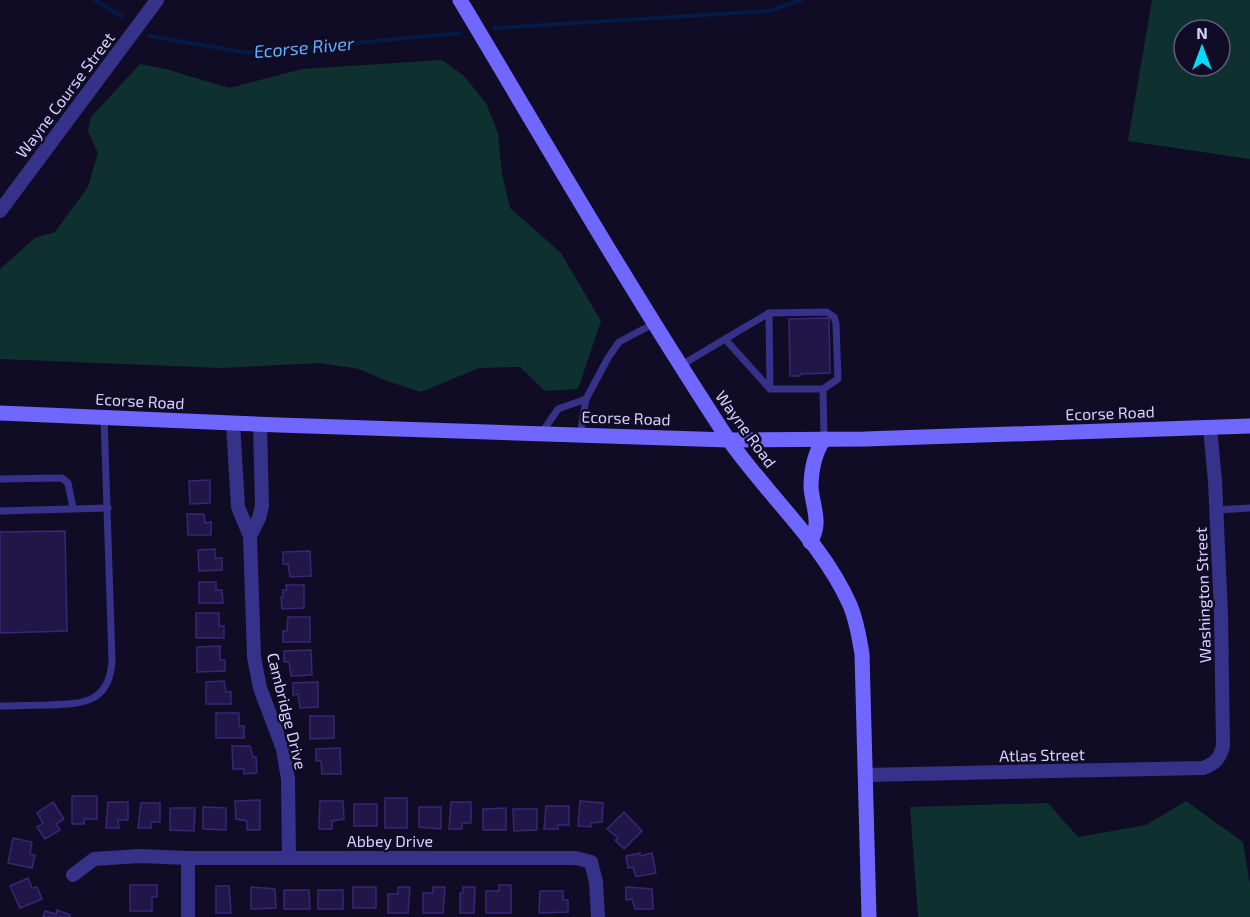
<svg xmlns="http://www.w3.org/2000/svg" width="1250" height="917" viewBox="0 0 1250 917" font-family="'Exo 2',sans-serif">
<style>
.green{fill:#0e302f;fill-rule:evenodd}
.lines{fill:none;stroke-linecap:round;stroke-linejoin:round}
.stream{stroke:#041b46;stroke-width:4}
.building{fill:#211648;stroke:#382676;stroke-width:1.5}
.lane{stroke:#373289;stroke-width:7}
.street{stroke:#373289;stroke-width:14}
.secondary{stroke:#6f67ff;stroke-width:15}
.labels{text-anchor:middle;stroke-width:5;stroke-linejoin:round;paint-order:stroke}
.street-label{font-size:16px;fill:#d7d0ff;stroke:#110c25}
.water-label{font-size:18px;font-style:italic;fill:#5eb0ff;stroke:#110c25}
</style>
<rect width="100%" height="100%" fill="#110c25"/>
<g class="green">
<path d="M1152 0H1250V159L1128 141ZM1184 30H1220V66H1184Z"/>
<polygon points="442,60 463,75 486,103 498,133 502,174 510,208 561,253 601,321 578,389 545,391 520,367 479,368 421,392 387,381 359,369 320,363 222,368 0,359 0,269 35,238 55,232 88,187 98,153 88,131 91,117 140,64 166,69 229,88 302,69"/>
<polygon points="1186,801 1243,842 1250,885 1250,917 918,917 910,807 1048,803 1078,837 1146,825"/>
</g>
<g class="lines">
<g class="stream">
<polyline points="95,0 122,17"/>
<polyline points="494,28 769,11 801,0"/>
<polyline points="149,36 249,53 460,33"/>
</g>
</g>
<g class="building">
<polygon points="829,318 830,373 800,374 800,376 790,376 789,319"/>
<polygon points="210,480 210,503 190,504 189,481"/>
<polygon points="187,514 204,514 205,523 211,522 211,535 188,535"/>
<polygon points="65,531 67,631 0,633 0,532"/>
<polygon points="215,549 215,558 222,558 222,570 199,571 198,550"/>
<polygon points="310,551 311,576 290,577 288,564 283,564 283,552"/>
<polygon points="199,582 216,582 216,590 222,590 223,603 199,603"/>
<polygon points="286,585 304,585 304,608 282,609 281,597 283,597 283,590 287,590"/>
<polygon points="196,613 219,613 219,626 224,626 224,638 196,638"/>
<polygon points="288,617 310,617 310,642 283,642 283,631 287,631"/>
<polygon points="220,646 220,660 225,660 225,671 197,672 197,647"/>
<polygon points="311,650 312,675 291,676 289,662 284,662 284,651"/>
<polygon points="224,681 226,692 231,692 231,704 206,704 206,682"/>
<polygon points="318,682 318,707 300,708 298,694 293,695 293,683"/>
<polygon points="216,713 239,713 239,726 244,726 244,738 216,738"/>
<polygon points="310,716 334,716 334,738 310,739"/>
<polygon points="232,746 250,746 253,757 256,757 257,773 244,774 244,769 233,769"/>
<polygon points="340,748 341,774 322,774 321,761 316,761 316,749"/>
<polygon points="72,796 97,796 97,819 84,819 84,824 72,824"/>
<rect x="385" y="798" width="22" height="30"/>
<polygon points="260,800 260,830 247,830 247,821 236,819 235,801"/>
<polygon points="320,801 343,801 344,819 332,821 332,829 319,829"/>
<polygon points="580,801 603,803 602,822 591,823 591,827 578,826"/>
<polygon points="53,802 64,819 56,824 60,830 45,839 37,827 43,823 37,813"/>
<polygon points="108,802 128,802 128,820 118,820 119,828 106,828"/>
<polygon points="451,802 471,802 471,823 462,823 462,829 449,829"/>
<polygon points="141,803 160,803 160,822 151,822 151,828 138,828"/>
<rect x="354" y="804" width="23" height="22"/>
<polygon points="546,806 569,806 569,825 558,825 558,829 544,829"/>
<polygon points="203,807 226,808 226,830 203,829"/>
<polygon points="419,807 441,807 441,829 419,827"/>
<polygon points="170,808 195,808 194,831 170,830"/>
<polygon points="506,808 506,830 483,830 483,809"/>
<polygon points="513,809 537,809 537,830 514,831"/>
<polygon points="624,812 642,831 624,849 615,840 618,838 607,829"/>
<polygon points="13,838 32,842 30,854 35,855 32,868 8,863"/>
<polygon points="640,853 640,856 652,853 656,873 636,877 633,867 628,868 626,856"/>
<polygon points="28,878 32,888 37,887 42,899 20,908 10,886"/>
<polygon points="130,885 157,885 157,897 152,897 152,911 130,911"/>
<polygon points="499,885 511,885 511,913 486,913 486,891 499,891"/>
<polygon points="216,886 229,886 231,913 216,913"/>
<polygon points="251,887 275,889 276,908 251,909"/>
<rect x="353" y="887" width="23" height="21"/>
<polygon points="398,887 410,887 408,913 388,913 388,894 398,894"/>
<polygon points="433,887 445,887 443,913 423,913 423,893 433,893"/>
<polygon points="463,887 475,887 474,913 460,913 460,893 463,893"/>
<polygon points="626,887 652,889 653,909 635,909 632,899 626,900"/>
<polygon points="284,890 309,890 310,909 284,909"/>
<rect x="318" y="890" width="25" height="19"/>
<polygon points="540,891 563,891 563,900 568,900 568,912 539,913"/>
<polygon points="57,910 70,915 70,917 43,917 45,911 56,914"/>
</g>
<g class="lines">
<g class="lane">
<polyline points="769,313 770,389"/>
<polyline points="725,339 769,313 827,312 834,317 836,324 838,379 823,389"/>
<polyline points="680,366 725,339 770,389 823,389 824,438"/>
<polyline points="541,434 558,409 586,399"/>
<polyline points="580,435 586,399 608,358 619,342 653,324"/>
<polyline points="0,479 62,478 68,483 73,508"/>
<polyline points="1216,510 1250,508"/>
<polyline points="0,511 108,508"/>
<path d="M0 706C16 706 32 705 48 705 83 704 110 703 112 660L104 417"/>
</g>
<g class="street">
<polyline points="0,211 157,0"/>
<polyline points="233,423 238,507 250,536 254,657 260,688 283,749 288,779 289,858"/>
<polyline points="250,536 259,518 262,506 260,424"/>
<path d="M865 775 1203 768C1215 764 1220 758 1223 746L1221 614 1215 481 1210 428"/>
<polyline points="188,858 188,917"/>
<polyline points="73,875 94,859 139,856 188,858 576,858 591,862 596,882 598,917"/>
</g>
<g class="secondary">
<path d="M460 0C546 144 630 289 722 430 761 490 821 539 850 605 857 621 859 637 862 654L869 917"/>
<polyline points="0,413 279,425 728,440 865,439 1250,426"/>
<path d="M810 542C822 524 813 508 811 488 811 469 814 454 824 439"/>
</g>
</g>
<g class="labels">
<g class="street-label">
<text transform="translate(65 95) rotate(-53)" y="6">Wayne Course Street</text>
<text transform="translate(140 401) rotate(3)" y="6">Ecorse Road</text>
<text transform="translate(1110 413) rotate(-2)" y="6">Ecorse Road</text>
<text transform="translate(626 418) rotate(2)" y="6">Ecorse Road</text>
<text transform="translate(746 429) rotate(54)" y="6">Wayne Road</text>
<text transform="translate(1203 595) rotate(-92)" y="6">Washington Street</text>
<text transform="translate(287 711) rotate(76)" y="6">Cambridge Drive</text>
<text transform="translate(1042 755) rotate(-1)" y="6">Atlas Street</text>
<text x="390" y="847">Abbey Drive</text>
</g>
<g class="water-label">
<text transform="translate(304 48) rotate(-5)" y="6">Ecorse River</text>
</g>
</g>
<g transform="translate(1202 48)"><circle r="28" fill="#110c25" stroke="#605a7c" stroke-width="1.5"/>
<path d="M0-4.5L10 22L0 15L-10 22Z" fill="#00dcfb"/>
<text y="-9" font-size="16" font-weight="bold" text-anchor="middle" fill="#d7d0ff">N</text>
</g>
</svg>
